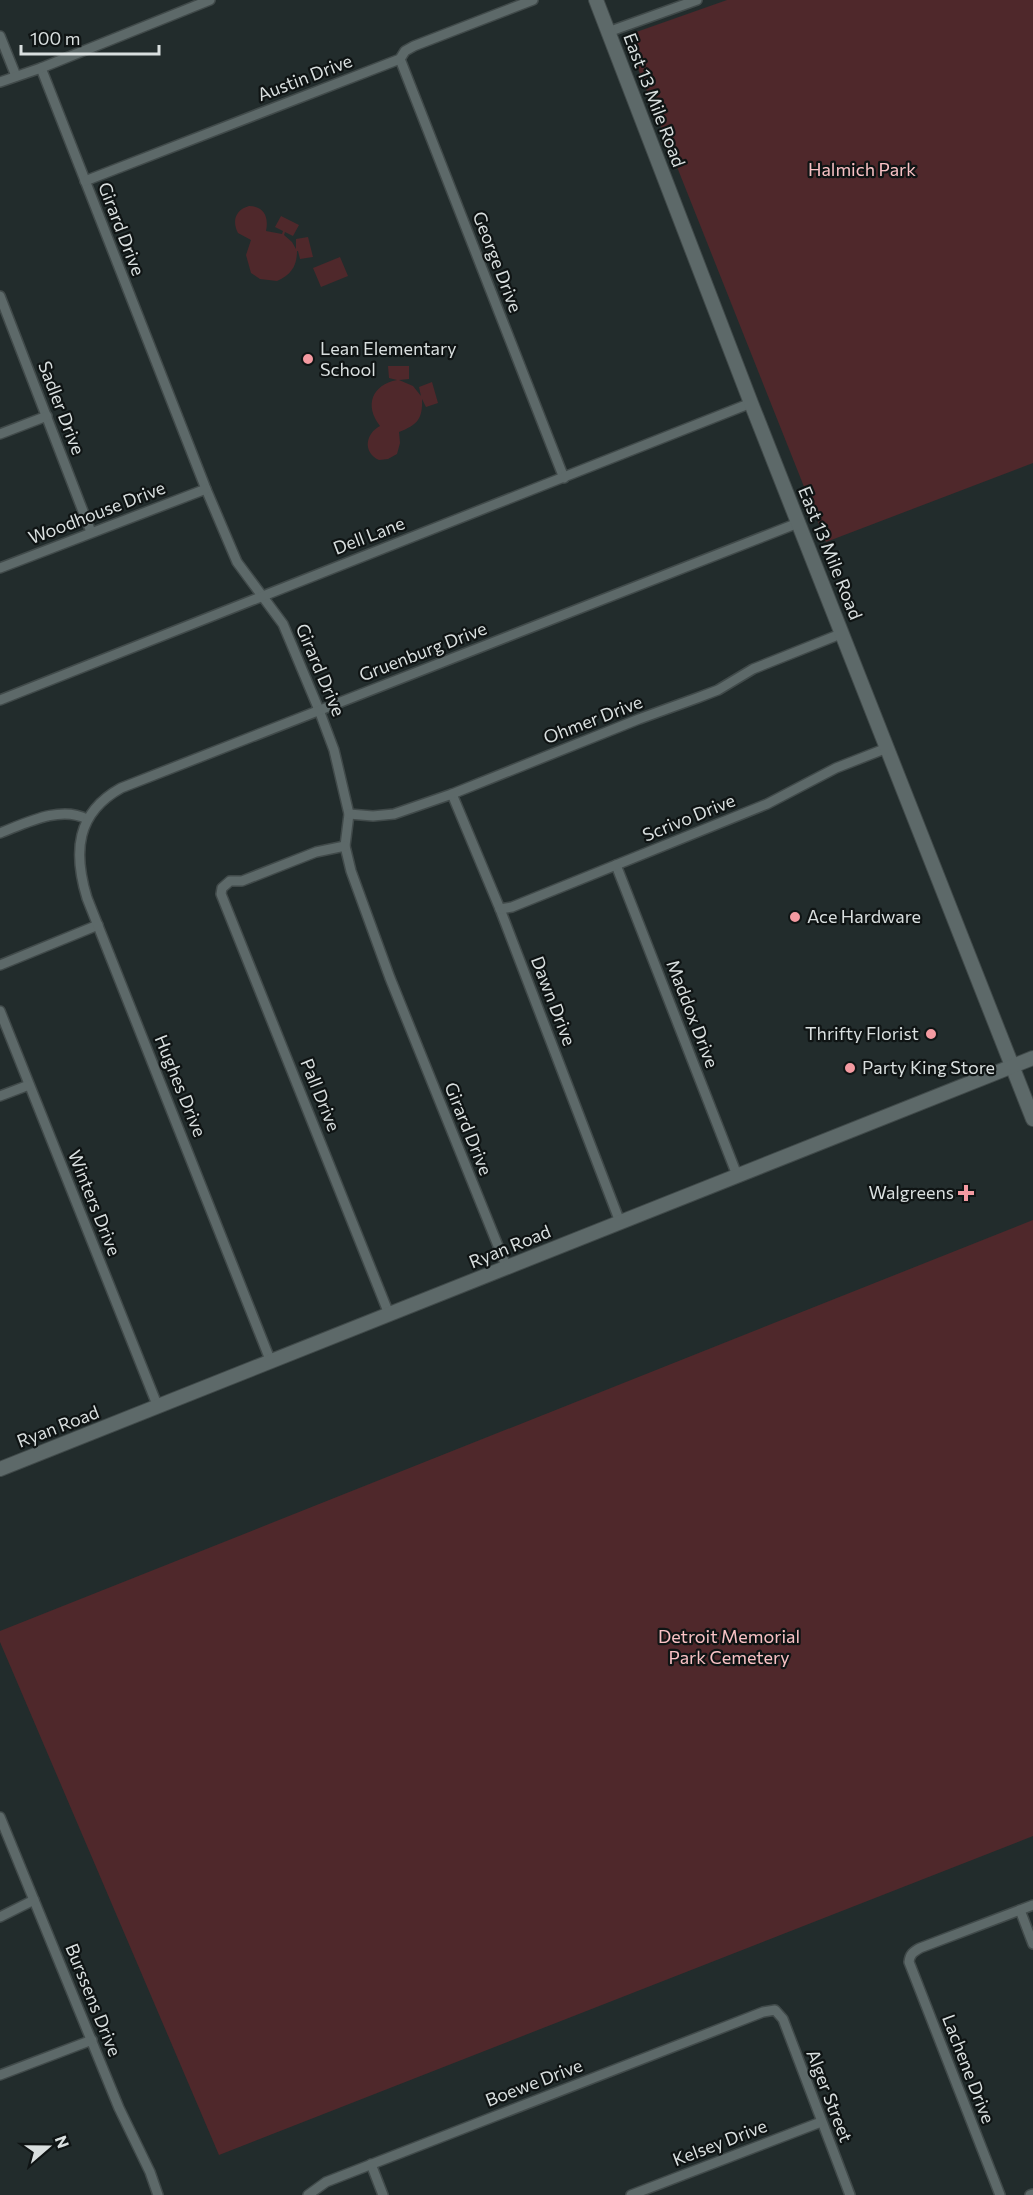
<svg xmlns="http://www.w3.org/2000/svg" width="1033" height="2195" viewBox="0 0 1033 2195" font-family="Commissioner,sans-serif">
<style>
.green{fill:#4f282b}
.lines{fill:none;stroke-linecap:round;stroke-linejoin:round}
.street-casing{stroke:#414a4a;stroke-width:12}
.secondary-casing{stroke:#414a4a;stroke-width:16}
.street{stroke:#5d6969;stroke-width:9}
.secondary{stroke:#5d6969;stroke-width:14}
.poi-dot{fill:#f49aa1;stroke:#0f1414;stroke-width:2}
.labels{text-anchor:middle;stroke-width:4.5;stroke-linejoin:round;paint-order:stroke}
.street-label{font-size:18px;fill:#d9dfdf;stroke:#0f1414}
.park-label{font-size:18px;fill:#f9c2c5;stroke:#0f1414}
.poi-label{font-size:18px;fill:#d9dfdf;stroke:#0f1414;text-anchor:start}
</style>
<rect width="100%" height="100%" fill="#222c2c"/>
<g class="green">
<polygon points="727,0 1033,0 1033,463 826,542 625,36"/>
<path d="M249 206C264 206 269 217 266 231L282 234 283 231 275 227 281 216 299 225 293 236 285 232 284 235 292 242 296 249V239L308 237 313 257 300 259 298 251H297C297 266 291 275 277 281L260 279 251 273 246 255 251 240 238 233C232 221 235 210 249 206Z"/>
<polygon points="340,257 348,276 321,287 313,268"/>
<path d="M388 366H409V379L399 380 413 386 421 396 419 387 432 382 438 403 426 407 422 399C423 419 417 425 399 432L400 443 397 454 388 459 379 460C362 452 366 433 380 426 364 405 372 385 397 380L389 378Z"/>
<polygon points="1033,1220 1033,1836 219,2155 0,1642 0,1631"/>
</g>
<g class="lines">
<g class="street-casing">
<g id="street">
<polyline points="608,32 697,0"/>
<polyline points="0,36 16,76"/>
<polyline points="400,59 564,478"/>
<polyline points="41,68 206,489 237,562 283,624 319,710 334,750 349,814 345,846 351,871 390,978 507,1268"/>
<polyline points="0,82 41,68 210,0"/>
<polyline points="85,181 400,59 405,51 414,46 533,0"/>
<polyline points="0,296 91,532"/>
<polyline points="0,434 47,416"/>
<polyline points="0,568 206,489"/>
<polyline points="0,700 751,403"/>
<polyline points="452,794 500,909 620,1222"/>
<polyline points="349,814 373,816 394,814 452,794 639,719 697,698 718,690 753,669 843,633"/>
<path d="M0 833C26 823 60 805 87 819"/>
<polyline points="345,846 316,852 242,881 230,881 222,888 221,894 389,1314"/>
<polyline points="616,865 737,1175"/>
<polyline points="500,909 512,907 767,804 836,768 887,748"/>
<polyline points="0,965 98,925"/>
<polyline points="0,1011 158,1407"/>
<polyline points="0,1096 29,1085"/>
<path d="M271 1362 87 898C73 852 76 813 121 788L798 523"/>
<polyline points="0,1817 119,2108 150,2172 158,2195"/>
<polyline points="1020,1910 1033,1944"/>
<polyline points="0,1917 34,1900"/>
<polyline points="0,2075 92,2040"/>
<polyline points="371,2164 383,2195"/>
<polyline points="308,2195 326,2182 763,2012 775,2010 783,2019 850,2195"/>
<polyline points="631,2195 821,2122"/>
<path d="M1000 2195 909 1962C910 1954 913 1952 920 1948L1033 1905"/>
<polyline points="1030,2195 1033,2194"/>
</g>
</g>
<g class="secondary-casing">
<g id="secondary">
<polyline points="596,0 751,403 1033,1119"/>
<polyline points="0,1469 1033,1058"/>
</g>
</g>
<use href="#street" class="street"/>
<use href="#secondary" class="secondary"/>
</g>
<g class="poi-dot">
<circle cx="308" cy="359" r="6"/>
<circle cx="795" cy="917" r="6"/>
<circle cx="931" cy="1034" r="6"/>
<circle cx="850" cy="1068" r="6"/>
<path d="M963 1184h6v6h6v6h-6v6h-6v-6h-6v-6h6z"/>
</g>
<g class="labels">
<g class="street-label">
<text transform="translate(305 78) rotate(-21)" y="6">Austin Drive</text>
<text transform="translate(654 100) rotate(69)" y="6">East 13 Mile Road</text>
<text transform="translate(121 229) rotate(69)" y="6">Girard Drive</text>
<text transform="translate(497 262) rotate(69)" y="6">George Drive</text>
<text transform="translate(61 408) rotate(69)" y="6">Sadler Drive</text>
<text transform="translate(97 513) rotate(-21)" y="6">Woodhouse Drive</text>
<text transform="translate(369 536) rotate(-21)" y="6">Dell Lane</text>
<text transform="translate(830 553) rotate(68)" y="6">East 13 Mile Road</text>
<text transform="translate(423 652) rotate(-21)" y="6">Gruenburg Drive</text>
<text transform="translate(320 670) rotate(67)" y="6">Girard Drive</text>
<text transform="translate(593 720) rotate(-21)" y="6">Ohmer Drive</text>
<text transform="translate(689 818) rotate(-22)" y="6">Scrivo Drive</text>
<text transform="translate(553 1001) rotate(69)" y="6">Dawn Drive</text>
<text transform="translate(692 1014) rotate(69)" y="6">Maddox Drive</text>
<text transform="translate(180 1086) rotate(68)" y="6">Hughes Drive</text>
<text transform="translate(320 1095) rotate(68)" y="6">Pall Drive</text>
<text transform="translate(468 1129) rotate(68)" y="6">Girard Drive</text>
<text transform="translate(94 1203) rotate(68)" y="6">Winters Drive</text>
<text transform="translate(510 1247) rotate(-22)" y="6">Ryan Road</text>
<text transform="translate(58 1427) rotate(-21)" y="6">Ryan Road</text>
<text transform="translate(93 2000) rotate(68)" y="6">Burssens Drive</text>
<text transform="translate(968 2069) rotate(69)" y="6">Lachene Drive</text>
<text transform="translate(534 2083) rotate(-21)" y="6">Boewe Drive</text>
<text transform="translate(829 2096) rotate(69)" y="6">Alger Street</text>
<text transform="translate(720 2143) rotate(-21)" y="6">Kelsey Drive</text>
</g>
<g class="park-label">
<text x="862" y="176">Halmich Park</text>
<text x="729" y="1643">Detroit Memorial<tspan x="729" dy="21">Park Cemetery</tspan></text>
</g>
<g class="poi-label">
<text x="320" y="355">Lean Elementary<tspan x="320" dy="21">School</tspan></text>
<text x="807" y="923">Ace Hardware</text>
<text x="919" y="1040" text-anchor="end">Thrifty Florist</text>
<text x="862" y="1074">Party King Store</text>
<text x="954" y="1199" text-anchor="end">Walgreens</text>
</g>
</g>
<g transform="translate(48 2147) rotate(70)" stroke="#0f1414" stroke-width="4.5" paint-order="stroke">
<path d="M0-4.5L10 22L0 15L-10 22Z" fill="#d9dfdf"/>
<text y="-9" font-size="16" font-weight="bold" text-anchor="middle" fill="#d9dfdf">N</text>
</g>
<path d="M21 45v9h138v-9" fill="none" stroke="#d9dfdf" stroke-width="3"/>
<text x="30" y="45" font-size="18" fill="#d9dfdf" stroke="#0f1414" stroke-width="4.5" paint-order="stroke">100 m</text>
</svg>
